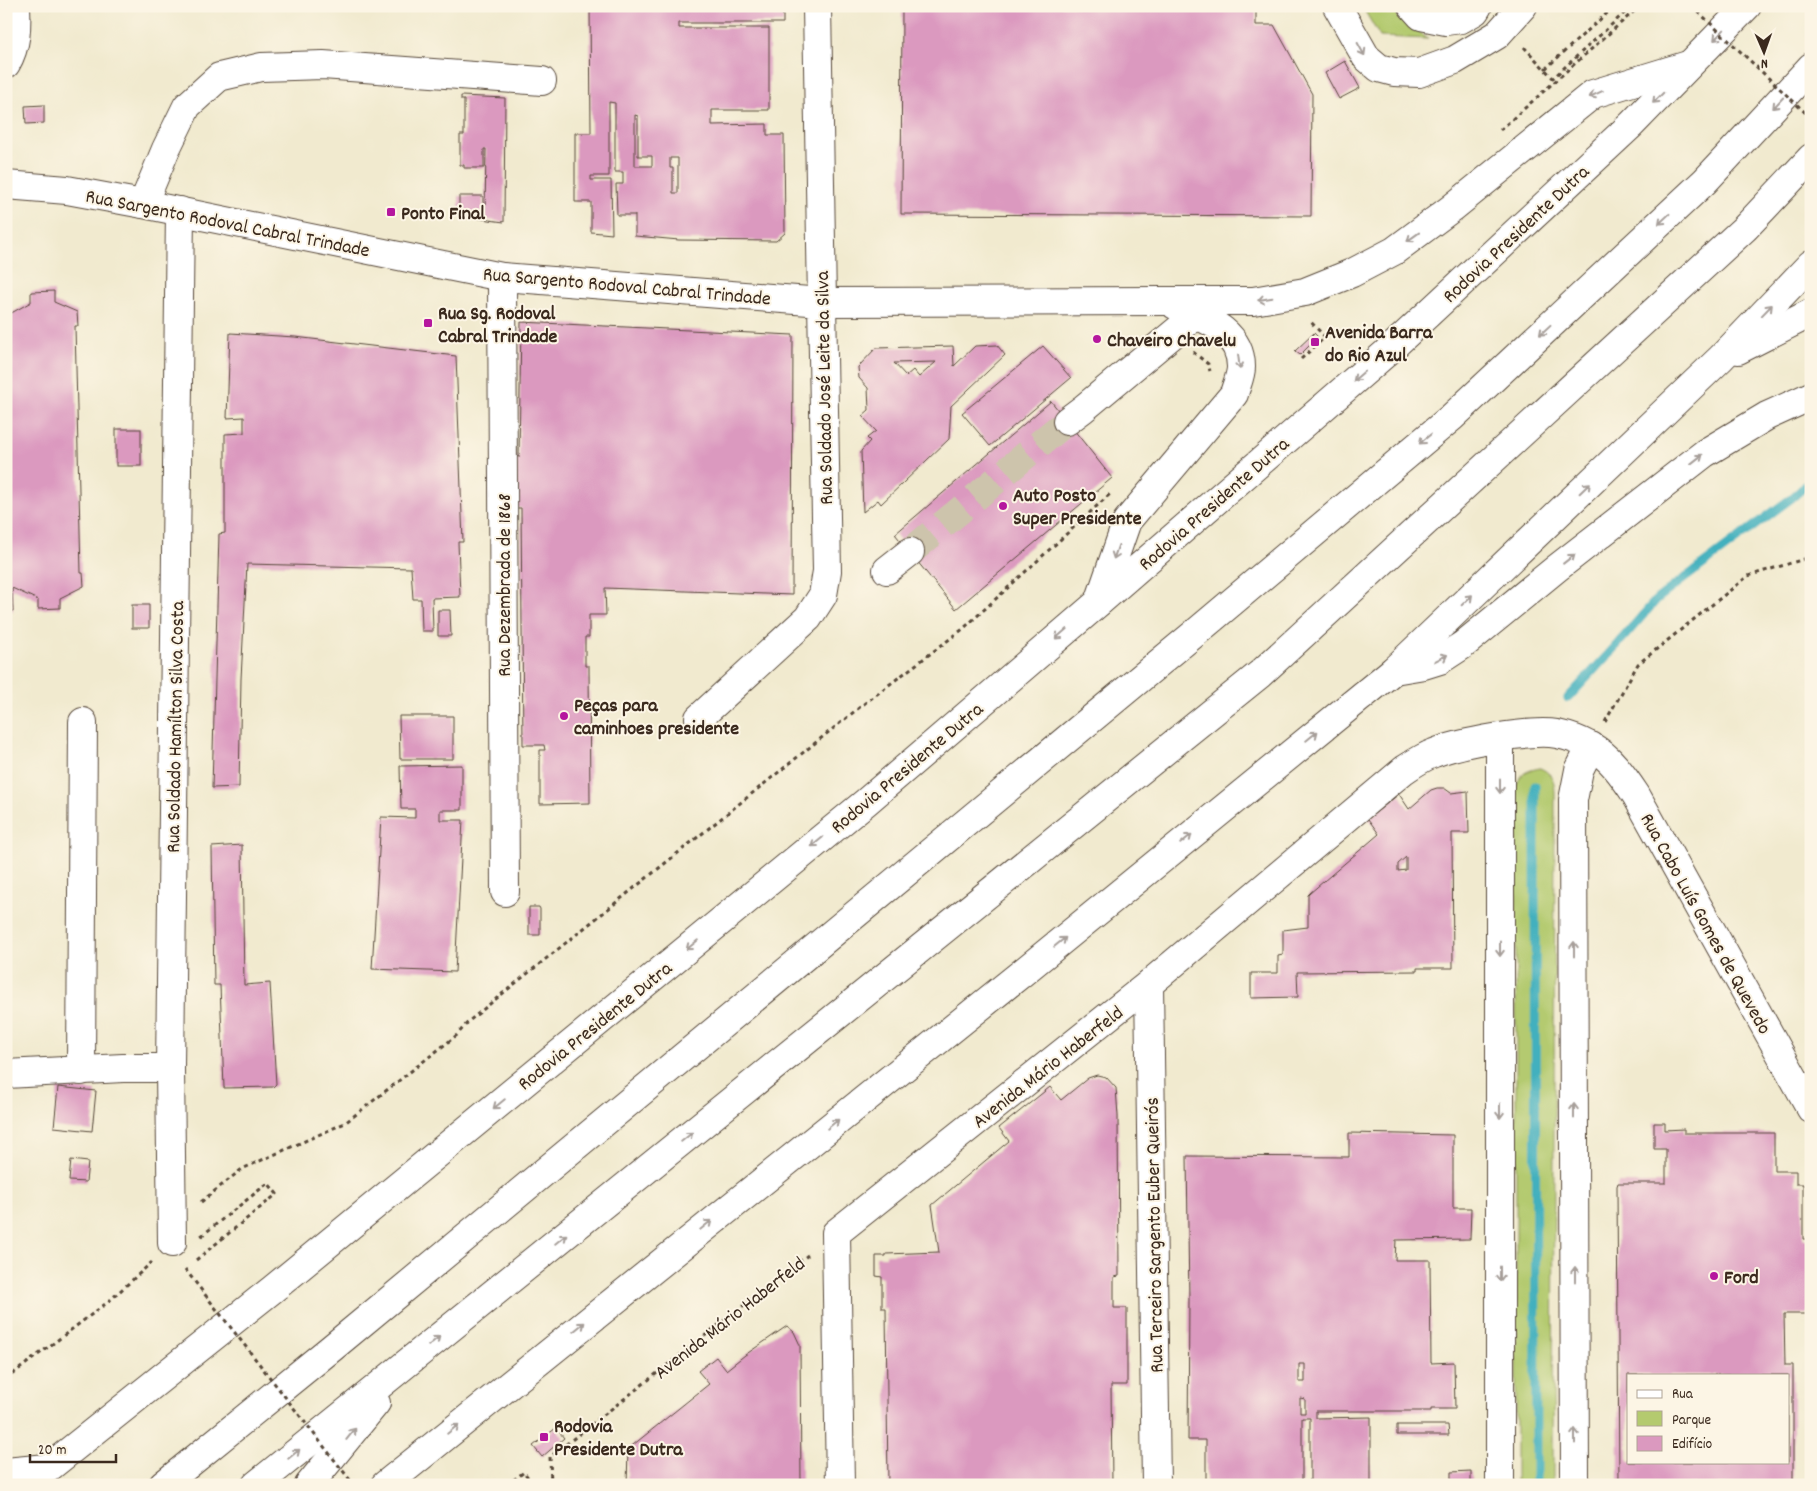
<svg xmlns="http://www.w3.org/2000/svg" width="1817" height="1491" viewBox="0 0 1817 1491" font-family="Dekko,sans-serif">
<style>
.green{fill:#b4ca6f;stroke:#787a46}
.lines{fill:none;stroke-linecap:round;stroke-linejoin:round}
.stream{stroke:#42b0be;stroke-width:9}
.building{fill:#db99bf;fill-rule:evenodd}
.minor-tunnel{stroke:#cdc4ac;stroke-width:28;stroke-dasharray:28 14;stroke-linecap:butt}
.minor-casing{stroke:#564739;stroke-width:30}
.major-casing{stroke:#564739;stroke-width:30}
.highway-casing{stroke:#564739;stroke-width:30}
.path{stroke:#564739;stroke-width:3;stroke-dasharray:4 4;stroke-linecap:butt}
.minor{stroke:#fff;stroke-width:28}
.major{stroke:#fff;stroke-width:28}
.highway{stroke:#fff;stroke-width:28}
.path-bridge{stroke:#564739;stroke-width:3;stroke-dasharray:4 4;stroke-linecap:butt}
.oneway{stroke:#a79f9a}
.poi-dot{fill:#b5179e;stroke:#fcf5e5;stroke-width:2}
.labels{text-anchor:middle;stroke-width:4;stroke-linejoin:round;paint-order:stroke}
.poi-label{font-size:20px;font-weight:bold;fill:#3b2a1e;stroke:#fcf5e5;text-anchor:start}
.street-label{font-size:20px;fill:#3b2a1e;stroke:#fcf5e5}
</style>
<rect width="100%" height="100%" fill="#fcf5e5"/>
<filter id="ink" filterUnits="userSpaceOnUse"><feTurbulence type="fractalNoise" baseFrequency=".02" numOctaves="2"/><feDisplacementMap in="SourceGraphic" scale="10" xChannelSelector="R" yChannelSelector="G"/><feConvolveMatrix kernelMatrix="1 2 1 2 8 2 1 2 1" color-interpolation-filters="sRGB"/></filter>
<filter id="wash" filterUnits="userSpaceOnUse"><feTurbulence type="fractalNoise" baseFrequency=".0096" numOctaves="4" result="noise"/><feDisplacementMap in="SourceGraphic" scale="20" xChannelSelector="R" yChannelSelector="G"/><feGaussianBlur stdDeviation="1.12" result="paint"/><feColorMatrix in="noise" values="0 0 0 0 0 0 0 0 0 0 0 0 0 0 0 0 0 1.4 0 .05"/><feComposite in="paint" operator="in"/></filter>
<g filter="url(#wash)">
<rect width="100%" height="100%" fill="#f1eacf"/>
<g class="green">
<polygon points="1362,6 1390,6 1398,17 1428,39 1380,37"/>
<path d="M1540 768C1554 774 1555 783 1555 797L1553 1485H1516V786C1522 772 1526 771 1540 768Z"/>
</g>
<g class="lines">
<g class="stream">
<polyline points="1568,698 1615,647 1657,599 1793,497 1811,481"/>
<polyline points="1535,786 1536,1485"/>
</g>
</g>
<g id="blocks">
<g class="building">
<path d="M590 6H783V23H679V28H769V110H712V125L767 124V135H784L785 233 776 241 679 240 635 236V215H617L616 184H623V172H615V103L609 102V176H591V180H611L612 234 591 232V202H575V133H591ZM635 115 638 116V156H652V166H635ZM670 158H678V193H673V168H670Z"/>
<polygon points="902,6 1256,6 1256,25 1274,25 1312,94 1311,216 901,214"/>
<polygon points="1345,61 1360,88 1339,99 1325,73"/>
<polygon points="461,96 505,98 504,222 459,216 459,196 483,196 483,212 485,212 486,149 484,149 484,168 464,168 464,165 460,165 460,135 464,135 464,100 461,100"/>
<polygon points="44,105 44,123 26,124 25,106"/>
<polygon points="54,291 54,302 77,312 78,326 75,326 81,573 83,573 84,586 60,598 60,608 38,609 38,600 12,588 13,611 6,611 6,316 31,302 31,292"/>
<polygon points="521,322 793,335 792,595 605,588 606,615 589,615 589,637 585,637 585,666 589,666 590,803 540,804 540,750 545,750 544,745 523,745 521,508 516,508 516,456 519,457"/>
<polygon points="230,333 295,337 456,356 463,542 458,542 460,597 432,598 433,631 422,631 421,599 413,599 411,568 247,564 241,679 239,787 212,788 219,534 225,533 225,434 244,433 244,417 227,418"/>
<polygon points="1314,333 1318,337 1300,355 1295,351"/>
<path d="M997 345 1005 355 951 406 949 439 881 504 878 500 863 512 861 451 870 441 867 438 876 431 862 416 869 410 868 388 859 378 858 367 876 348 953 346 954 366 975 346ZM936 362 919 377 913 370 906 376 894 363Z"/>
<polygon points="1043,346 1071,378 990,446 962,413"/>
<polygon points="1051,401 1112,478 956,609 895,534"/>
<rect x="116" y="429" width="25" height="37"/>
<rect x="132" y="605" width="17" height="23"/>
<polygon points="438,610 450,610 451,636 438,636"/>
<polygon points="399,716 453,716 453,759 400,759"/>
<polygon points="462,765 462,810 440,810 440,820 463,820 455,972 372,969 381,817 415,818 415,809 401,809 400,766"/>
<path d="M1437 788H1444L1451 793 1468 791V792L1469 833H1452L1453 968H1417V971L1297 972 1298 997 1251 998V973H1278V956L1283 955V930L1308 927V895L1310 893 1379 834 1368 819 1399 794 1409 809 1431 790ZM1406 857V870L1398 871V864Z"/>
<polygon points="242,845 244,985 270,983 276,1084 273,1087 224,1088 220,985 214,985 212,847"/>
<polygon points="529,907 539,907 540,909 540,935 529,935"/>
<polygon points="1097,1075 1106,1077 1116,1088 1118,1116 1119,1276 1114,1277 1114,1308 1127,1308 1127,1385 1111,1385 1112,1485 888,1485 886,1308 882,1308 882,1277 876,1276 876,1256 886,1256 886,1254 939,1252 932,1205 1009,1141 999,1128 1050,1087 1061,1100 1088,1078"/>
<polygon points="58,1087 96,1091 92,1131 54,1127"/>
<path d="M1654 1123H1665V1130L1684 1129V1133H1774V1171H1796V1184H1803V1239H1811V1314H1784L1785 1365H1793V1480H1811V1485H1619L1617 1186 1618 1183H1666V1149H1654ZM1628 1375H1788V1462H1628Z"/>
<path d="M1349 1133 1453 1135V1208H1471L1470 1239 1396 1240 1395 1260H1430L1431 1363 1454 1362 1455 1409H1431V1411H1316V1418L1371 1417V1485H1310V1418H1302V1485H1206V1440H1188L1189 1300 1187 1156 1349 1157ZM1299 1364H1305V1382H1299ZM1300 1398 1305 1399V1413H1300Z"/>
<polygon points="71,1160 88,1162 86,1182 69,1181"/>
<polygon points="787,1326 794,1332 800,1345 801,1485 627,1485 628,1449 709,1384 698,1371 716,1357 726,1370 745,1355"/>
<polygon points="1397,1425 1448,1425 1449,1435 1397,1435"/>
<polygon points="556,1428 564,1438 542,1457 533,1446"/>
<polygon points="1471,1471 1471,1485 1451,1485 1451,1472"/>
</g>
</g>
</g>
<g filter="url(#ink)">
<use href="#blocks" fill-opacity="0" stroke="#564739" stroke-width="1"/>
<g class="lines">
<polyline class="minor-tunnel" points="910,552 1067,421"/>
<g class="minor-casing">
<g id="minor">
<path d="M6 64C17 45 17 27 16 6"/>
<polyline points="6,185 67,190 143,204 502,277 822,302 827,571 823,595 808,618 699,718"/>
<polyline points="143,204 166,149 187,106 219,77 261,67 323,65 542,81"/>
<polyline points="502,277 505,892"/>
<polyline points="1067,421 1083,409 1196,315"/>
<polyline points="887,570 910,552"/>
<polyline points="1500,738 1500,1485"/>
<polyline points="1149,984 1156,1485"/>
<polyline points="81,1071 83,722"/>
<polyline points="6,1074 123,1068 170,1068"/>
<polyline points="172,1243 170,1068 180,211"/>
<path d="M840 1485 836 1233 1149 984 1404 770C1413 764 1423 757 1434 753 1459 743 1531 729 1557 734 1567 736 1581 741 1590 746 1610 756 1624 777 1636 795L1811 1109"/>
<polyline points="1575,1485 1573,800 1579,770 1591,746"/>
</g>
</g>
<g class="major-casing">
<g id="major">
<polyline points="817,6 822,302 1166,301"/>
<polyline points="1337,6 1366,57 1379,68 1394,72 1419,73 1455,60 1497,35 1523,6"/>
<polyline points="1412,6 1421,16 1446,21 1461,19 1475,11 1478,6"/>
</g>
</g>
<g class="highway-casing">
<g id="highway">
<polyline points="1166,301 1253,301 1305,292 1352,273 1394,251 1452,208 1593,94 1688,65"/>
<polyline points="1738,350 1811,313"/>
<path d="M1099 602 1127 521 1234 394C1236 386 1241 376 1241 367 1241 330 1203 318 1175 305"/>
<polyline points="1394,670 1424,665 1440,660 1463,645 1557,568 1705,453 1767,416 1811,396"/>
<polyline points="6,1472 47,1468"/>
<polyline points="27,1485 273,1289 866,802 1098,603 1386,353 1631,125 1747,6"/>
<polyline points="163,1485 333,1347 1200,629 1452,417 1705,181 1811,67"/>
<polyline points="256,1485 1260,674 1745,228 1811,158"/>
<polyline points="309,1485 376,1403"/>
<polyline points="385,1485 1022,973 1394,670 1721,358 1811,264"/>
</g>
</g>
<g class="path">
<polyline points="1524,47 1553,78 1632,6"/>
<polyline points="1545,69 1615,6"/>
<polyline points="1500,130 1640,6"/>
<polyline points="1193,352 1208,364 1210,371"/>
<polyline points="1301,359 1325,337 1309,320"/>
<polyline points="1605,722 1638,664 1748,576 1811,557"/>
<polyline points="201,1202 242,1169 345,1123 457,1035 469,1021 502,994 865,703 963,629 1110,494"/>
<polyline points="196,1260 277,1194 268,1183 200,1237"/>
<polyline points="6,1379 108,1302 152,1262"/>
<polyline points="507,1485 524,1472 533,1485"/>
<polyline points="551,1485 550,1457 808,1255"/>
</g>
<use href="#minor" class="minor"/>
<use href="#major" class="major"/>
<use href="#highway" class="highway"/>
<g class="path-bridge">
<polyline points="1692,6 1811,118"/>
<polyline points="185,1269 354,1485"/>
</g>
</g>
<defs><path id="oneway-shaft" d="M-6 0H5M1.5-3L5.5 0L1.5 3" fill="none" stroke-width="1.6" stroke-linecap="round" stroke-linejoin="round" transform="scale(1.25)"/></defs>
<g class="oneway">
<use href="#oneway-shaft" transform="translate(1719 35) rotate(134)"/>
<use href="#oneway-shaft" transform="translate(1361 49) rotate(61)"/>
<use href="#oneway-shaft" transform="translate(1596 94) rotate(155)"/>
<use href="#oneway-shaft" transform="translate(1658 98) rotate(135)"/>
<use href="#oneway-shaft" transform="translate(1778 103) rotate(133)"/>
<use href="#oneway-shaft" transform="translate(1664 219) rotate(137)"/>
<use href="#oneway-shaft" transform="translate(1413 237) rotate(144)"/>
<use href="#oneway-shaft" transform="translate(1265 299) rotate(170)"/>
<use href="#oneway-shaft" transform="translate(1767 310) rotate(-46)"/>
<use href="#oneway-shaft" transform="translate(1545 330) rotate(137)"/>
<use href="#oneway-shaft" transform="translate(1239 362) rotate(83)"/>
<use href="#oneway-shaft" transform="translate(1359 376) rotate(139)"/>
<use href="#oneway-shaft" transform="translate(1425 439) rotate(140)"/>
<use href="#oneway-shaft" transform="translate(1697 459) rotate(-38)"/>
<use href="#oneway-shaft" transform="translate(1585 488) rotate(-44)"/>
<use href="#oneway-shaft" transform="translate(1116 552) rotate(109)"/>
<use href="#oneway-shaft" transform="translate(1569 559) rotate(-38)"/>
<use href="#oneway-shaft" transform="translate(1467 600) rotate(-44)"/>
<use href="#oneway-shaft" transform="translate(1061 634) rotate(139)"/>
<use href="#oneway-shaft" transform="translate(1441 658) rotate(-27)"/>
<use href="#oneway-shaft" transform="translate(1312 736) rotate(-39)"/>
<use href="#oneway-shaft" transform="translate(1500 786) rotate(90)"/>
<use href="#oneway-shaft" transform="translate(1186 839) rotate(-39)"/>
<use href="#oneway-shaft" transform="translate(817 842) rotate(141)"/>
<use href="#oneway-shaft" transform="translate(1060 942) rotate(-39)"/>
<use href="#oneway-shaft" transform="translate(692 945) rotate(141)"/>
<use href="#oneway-shaft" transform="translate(1500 949) rotate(90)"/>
<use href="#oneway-shaft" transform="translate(1574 949) rotate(-90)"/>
<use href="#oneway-shaft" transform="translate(499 1104) rotate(141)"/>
<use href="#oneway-shaft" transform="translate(1500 1111) rotate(90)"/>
<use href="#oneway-shaft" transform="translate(1574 1111) rotate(-90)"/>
<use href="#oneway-shaft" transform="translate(833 1124) rotate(-39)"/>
<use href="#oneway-shaft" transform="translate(687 1137) rotate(-39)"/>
<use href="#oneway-shaft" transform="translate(706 1225) rotate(-39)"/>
<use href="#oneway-shaft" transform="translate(561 1239) rotate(-39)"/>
<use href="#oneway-shaft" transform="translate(1500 1274) rotate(90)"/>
<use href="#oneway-shaft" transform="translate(1575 1274) rotate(-90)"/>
<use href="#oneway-shaft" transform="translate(579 1327) rotate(-39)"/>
<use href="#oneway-shaft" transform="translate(434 1341) rotate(-39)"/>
<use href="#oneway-shaft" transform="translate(453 1429) rotate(-39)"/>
<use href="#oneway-shaft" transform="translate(351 1434) rotate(-51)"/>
<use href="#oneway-shaft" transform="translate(1575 1436) rotate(-90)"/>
<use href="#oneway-shaft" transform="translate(294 1454) rotate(-39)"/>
</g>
</g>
<g class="poi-dot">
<rect x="386" y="207" width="10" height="10" rx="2.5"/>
<rect x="423" y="318" width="10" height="10" rx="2.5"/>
<circle cx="1097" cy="339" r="5"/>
<rect x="1310" y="337" width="10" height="10" rx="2.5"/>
<circle cx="1003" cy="506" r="5"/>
<circle cx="564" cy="716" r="5"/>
<circle cx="1714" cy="1276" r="5"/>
<rect x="539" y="1432" width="10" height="10" rx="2.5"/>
</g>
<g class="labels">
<g class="poi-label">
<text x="401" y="219">Ponto Final</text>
<text x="438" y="319">Rua Sg. Rodoval<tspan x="438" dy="23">Cabral Trindade</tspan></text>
<text x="1325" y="338">Avenida Barra<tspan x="1325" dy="23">do Rio Azul</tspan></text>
<text x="1107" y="346">Chaveiro Chavelu</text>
<text x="1013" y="501">Auto Posto<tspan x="1013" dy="23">Super Presidente</tspan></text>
<text x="574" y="711">Peças para<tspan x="574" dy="23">caminhoes presidente</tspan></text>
<text x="1724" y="1283">Ford</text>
<text x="554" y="1432">Rodovia<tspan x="554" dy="23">Presidente Dutra</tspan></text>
</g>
<g class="street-label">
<text transform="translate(228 222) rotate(11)" y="7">Rua Sargento Rodoval Cabral Trindade</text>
<text transform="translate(1515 233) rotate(-43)" y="7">Rodovia Presidente Dutra</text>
<text transform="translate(627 285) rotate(5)" y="7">Rua Sargento Rodoval Cabral Trindade</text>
<text transform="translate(823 388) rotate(-91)" y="7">Rua Soldado José Leite da Silva</text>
<text transform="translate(1213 503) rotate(-41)" y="7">Rodovia Presidente Dutra</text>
<text transform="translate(503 585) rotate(-90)" y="7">Rua Dezembrada de 1868</text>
<text transform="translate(174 727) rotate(-89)" y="7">Rua Soldado Hamílton Silva Costa</text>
<text transform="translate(906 767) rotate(-40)" y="7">Rodovia Presidente Dutra</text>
<text transform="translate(1707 923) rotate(61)" y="7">Rua Cabo Luís Gomes de Quevedo</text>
<text transform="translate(594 1025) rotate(-39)" y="7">Rodovia Presidente Dutra</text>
<text transform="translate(1047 1066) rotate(-38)" y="7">Avenida Mário Haberfeld</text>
<text transform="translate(1153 1235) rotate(-91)" y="7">Rua Terceiro Sargento Euber Queirós</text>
<text transform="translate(729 1317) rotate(-38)" y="7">Avenida Mário Haberfeld</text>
</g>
</g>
<rect width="1817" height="1491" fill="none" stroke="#fcf5e5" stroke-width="25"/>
<rect x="1627" y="1374" width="162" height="90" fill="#fcf5e5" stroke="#afa495"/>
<rect x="1637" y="1390" width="25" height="8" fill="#ffffff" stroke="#afa495"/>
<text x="1672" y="1398" font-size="15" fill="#3b2a1e">Rua</text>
<rect x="1637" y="1411" width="25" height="15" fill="#b4ca6f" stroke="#afa495"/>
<text x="1672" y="1424" font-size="15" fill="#3b2a1e">Parque</text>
<rect x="1637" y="1436" width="25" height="15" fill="#db99bf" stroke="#afa495"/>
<text x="1672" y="1448" font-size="15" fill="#3b2a1e">Edifício</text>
<g transform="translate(1764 52) rotate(178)" stroke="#fcf5e5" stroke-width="4" paint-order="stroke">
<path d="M0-4L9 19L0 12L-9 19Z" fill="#3b2a1e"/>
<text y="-8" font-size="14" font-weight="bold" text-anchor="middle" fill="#3b2a1e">N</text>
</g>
<path d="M30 1454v8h86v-8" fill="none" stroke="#3b2a1e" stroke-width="2.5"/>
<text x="38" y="1454" font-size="15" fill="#3b2a1e" stroke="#fcf5e5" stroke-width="4" paint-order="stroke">20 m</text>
</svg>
